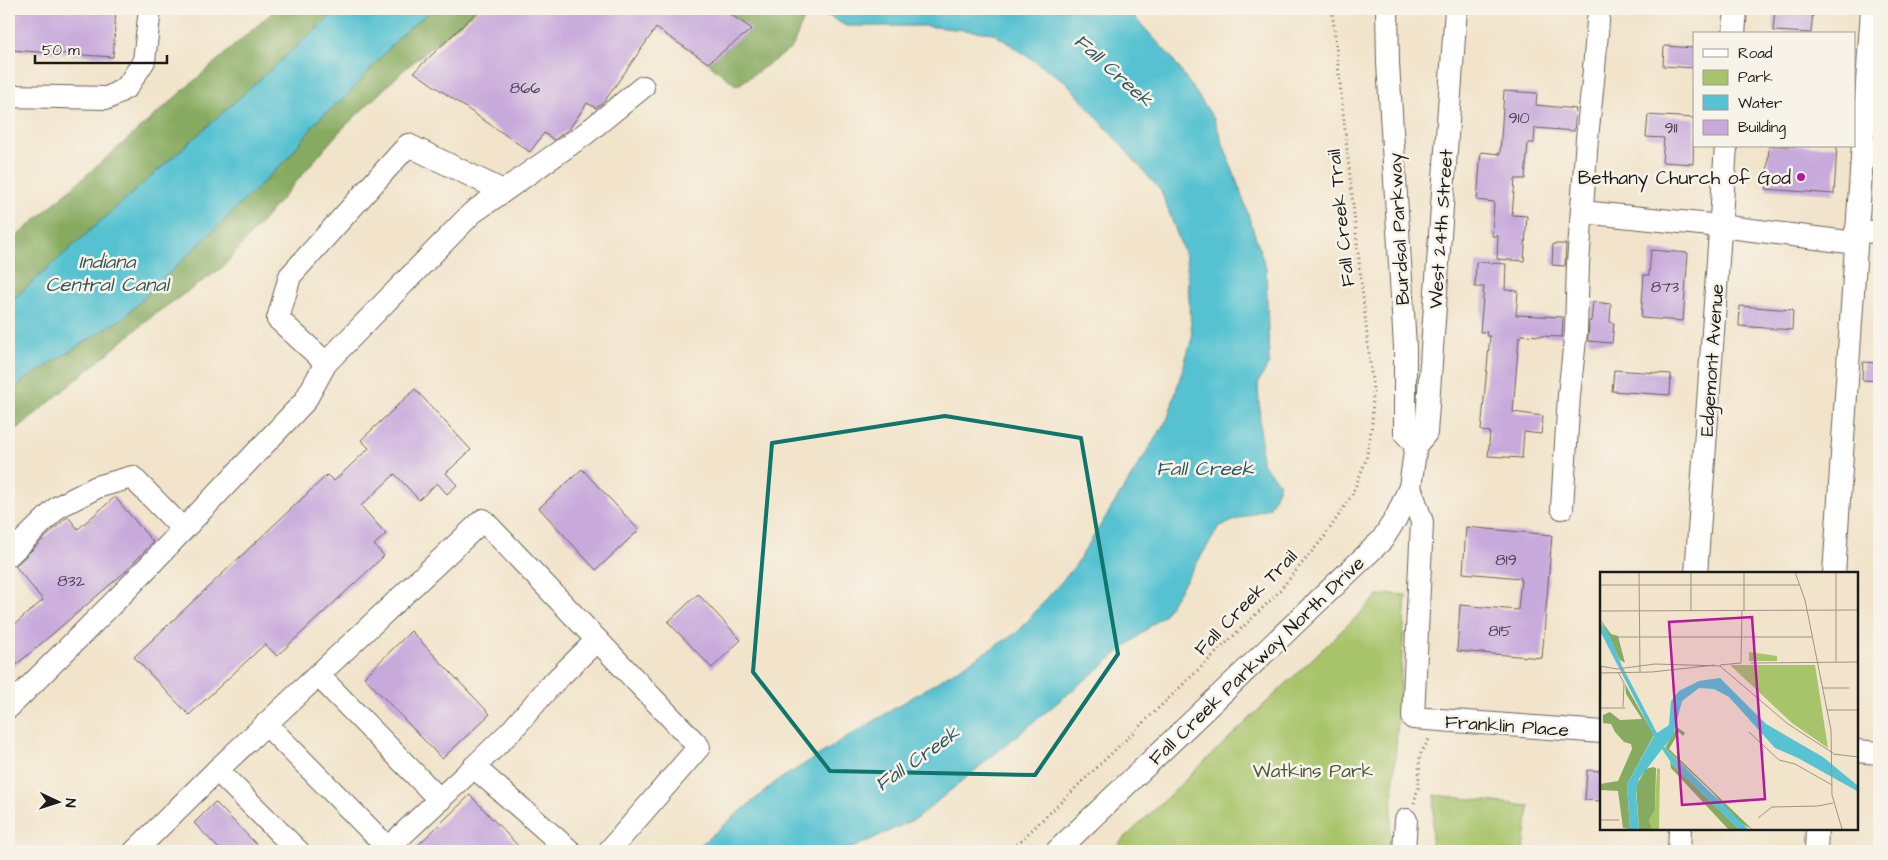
<svg xmlns="http://www.w3.org/2000/svg" width="1888" height="860" viewBox="0 0 1888 860" font-family="'Architects Daughter',sans-serif">
<style>
.green{fill:#a8c46b;stroke:#627044}
.forest{fill:#86aa5f;stroke:#51633e}
.water{fill:#57c2d1;stroke:#3a6f76}
.building{fill:#c8a9dc}
.lines{fill:none;stroke-linecap:round;stroke-linejoin:round}
.minor-casing{stroke:#676259;stroke-width:24}
.path{stroke:#676259;stroke-width:3;stroke-dasharray:1 4;stroke-linecap:butt}
.minor{stroke:#fff;stroke-width:22}
.marked{fill:none;stroke:#0f766e;stroke-width:4;stroke-linejoin:round}
.poi-dot{fill:#b5179e;stroke:#f7f3e8;stroke-width:2}
.labels{text-anchor:middle;stroke-width:5;stroke-linejoin:round;paint-order:stroke}
.number-label{font-size:16px;fill:#473f4c}
.poi-label{font-size:19px;fill:#1c1c1c;stroke:#f7f3e8;text-anchor:end}
.street-label{font-size:19px;fill:#1c1c1c;stroke:#f7f3e8}
.park-label{font-size:19px;fill:#4d5738;stroke:#f7f3e8}
.water-label{font-size:20px;font-style:italic;fill:#31565b;stroke:#f7f3e8}
.inset-road{fill:none;stroke:#9c9485;stroke-width:1}
.view{fill:#b5179e;fill-opacity:0.15;stroke:#b5179e;stroke-width:2.5}
.inset-edge{fill:none;stroke:#1c1c1c;stroke-width:2.5}
</style>
<rect width="100%" height="100%" fill="#f7f3e8"/>
<filter id="ink" filterUnits="userSpaceOnUse"><feTurbulence type="fractalNoise" baseFrequency=".02" numOctaves="2"/><feDisplacementMap in="SourceGraphic" scale="10" xChannelSelector="R" yChannelSelector="G"/><feConvolveMatrix kernelMatrix="1 2 1 2 8 2 1 2 1" color-interpolation-filters="sRGB"/></filter>
<filter id="wash" filterUnits="userSpaceOnUse"><feTurbulence type="fractalNoise" baseFrequency=".0096" numOctaves="4" result="noise"/><feDisplacementMap in="SourceGraphic" scale="20" xChannelSelector="R" yChannelSelector="G"/><feGaussianBlur stdDeviation="1.12" result="paint"/><feColorMatrix in="noise" values="0 0 0 0 0 0 0 0 0 0 0 0 0 0 0 0 0 1.4 0 .05"/><feComposite in="paint" operator="in"/></filter>
<g filter="url(#wash)">
<rect width="100%" height="100%" fill="#f2e4cb"/>
<g class="green">
<polygon points="1391,594 1406,595 1389,851 1111,851 1378,596"/>
<polygon points="1435,795 1529,806 1524,851 1431,851"/>
</g>
<g class="forest">
<polygon points="276,9 339,9 9,303 9,243"/>
<polygon points="433,9 478,9 406,68 338,133 223,267 155,314 9,436 9,395 21,382 124,317 287,159 317,121 347,95 401,35"/>
<polygon points="723,9 808,9 792,48 737,86 708,63 751,29"/>
</g>
<g class="water">
<polygon points="339,9 433,9 401,35 347,95 317,121 287,159 124,317 21,382 9,395 9,303"/>
<polygon points="816,9 1127,9 1172,58 1214,119 1241,193 1266,269 1269,363 1258,383 1262,463 1280,484 1270,507 1220,526 1164,615 917,818 846,851 693,851 777,781 1018,632 1075,566 1168,418 1192,338 1186,258 1161,191 1067,83 993,33 925,26 846,26"/>
</g>
<g id="blocks">
<g class="building">
<polygon points="9,9 116,9 113,57 9,50"/>
<polygon points="480,9 723,9 752,29 708,63 656,28 604,102 596,108 587,103 570,128 554,140 544,133 530,152 414,72"/>
<polygon points="1775,9 1813,11 1811,33 1773,31"/>
<polygon points="1664,46 1694,48 1694,68 1663,66"/>
<polygon points="1504,91 1537,93 1536,105 1576,109 1574,131 1535,128 1534,143 1528,143 1525,179 1515,179 1512,215 1527,216 1524,261 1497,259 1498,236 1492,236 1494,202 1477,200 1481,152 1500,154"/>
<polygon points="1648,115 1694,118 1693,164 1662,162 1664,138 1646,137"/>
<polygon points="1769,146 1837,146 1834,194 1766,189"/>
<polygon points="1553,244 1566,244 1565,266 1552,265"/>
<polygon points="1651,250 1688,253 1683,321 1641,318 1644,275 1649,275"/>
<polygon points="1476,262 1506,264 1505,290 1518,291 1516,315 1563,317 1562,337 1521,335 1521,337 1519,337 1513,412 1543,416 1541,434 1524,432 1522,458 1488,456 1490,432 1481,431 1490,336 1486,336 1487,332 1480,332 1484,287 1475,287"/>
<polygon points="1593,302 1611,304 1610,322 1614,323 1612,343 1588,341 1589,321 1591,321"/>
<polygon points="1740,306 1793,310 1792,330 1739,326"/>
<polygon points="1863,362 1879,363 1879,381 1862,380"/>
<polygon points="1614,370 1671,374 1670,395 1612,391"/>
<polygon points="415,389 471,450 446,473 457,485 447,494 437,483 419,500 395,474 361,506 386,534 374,545 384,556 277,656 265,644 189,715 134,657 327,475 334,481 369,448 361,440"/>
<polygon points="582,469 639,530 596,570 539,508"/>
<polygon points="115,497 153,542 125,572 9,671 9,629 43,600 15,566 66,518 68,517 78,529"/>
<polygon points="1466,527 1552,535 1542,658 1457,651 1460,605 1518,610 1521,578 1463,573"/>
<polygon points="698,594 741,640 712,668 668,622"/>
<polygon points="411,631 490,714 442,759 364,677"/>
<polygon points="1587,770 1602,771 1602,801 1585,800"/>
<polygon points="470,795 523,851 412,851"/>
<polygon points="215,802 263,851 221,851 194,823"/>
</g>
</g>
</g>
<g filter="url(#ink)">
<use href="#blocks" fill-opacity="0" stroke="#676259" stroke-width="1"/>
<g class="lines">
<g class="minor-casing">
<g id="minor">
<polyline points="1387,9 1388,63 1405,347 1405,433 1416,445"/>
<polyline points="1734,34 1736,9"/>
<polyline points="9,96 108,98 127,87 144,61 150,9"/>
<polyline points="1582,212 1720,226 1856,243"/>
<polyline points="1856,231 1879,232"/>
<polyline points="326,363 278,319 290,276 408,145 503,191"/>
<polyline points="1416,445 1426,433 1456,9"/>
<polyline points="1410,487 1422,522 1413,718 1602,732"/>
<polyline points="1562,508 1569,395 1576,331 1578,264 1587,138 1593,81 1599,9"/>
<polyline points="9,555 58,507 97,487 132,477 183,529"/>
<polyline points="1696,574 1726,146"/>
<polyline points="1834,574 1872,9"/>
<polyline points="318,675 440,800"/>
<polyline points="9,707 129,587 305,401 326,363 472,213 585,134 643,87"/>
<polyline points="266,724 388,848"/>
<polyline points="1857,751 1879,753"/>
<polyline points="217,770 298,851"/>
<polyline points="135,851 217,770 483,520 699,747 609,851"/>
<polyline points="385,851 474,767"/>
<polyline points="570,851 474,767 512,730 549,687 597,640"/>
<polyline points="1057,851 1382,540 1396,518 1410,487 1416,445"/>
<polyline points="1404,851 1406,820"/>
<polyline points="1679,851 1680,829"/>
<polyline points="1816,851 1817,829"/>
</g>
</g>
<g class="path">
<polyline points="1414,803 1418,788 1420,755 1429,739"/>
<polyline points="1010,851 1275,596 1325,536 1352,495 1366,460 1372,424 1373,391 1332,9"/>
</g>
<use href="#minor" class="minor"/>
</g>
</g>
<path class="marked" d="M945 416 1081 438 1118 654 1035 775 830 771 753 672 772 443Z"/>
<circle class="poi-dot" cx="1801" cy="177" r="5"/>
<g class="labels">
<g class="number-label">
<text x="525" y="93">866</text>
<text x="1519" y="123">910</text>
<text x="1671" y="133">911</text>
<text x="1665" y="292">873</text>
<text x="1506" y="565">819</text>
<text x="71" y="586">832</text>
<text x="1500" y="636">815</text>
</g>
<g class="poi-label">
<text x="1791" y="184">Bethany Church of God</text>
</g>
<g class="street-label">
<text transform="translate(1340 218) rotate(-96)" y="7">Fall Creek Trail</text>
<text transform="translate(1398 229) rotate(-93)" y="7">Burdsal Parkway</text>
<text transform="translate(1440 229) rotate(-86)" y="7">West 24th Street</text>
<text transform="translate(1711 360) rotate(-86)" y="7">Edgemont Avenue</text>
<text transform="translate(1245 602) rotate(-46)" y="7">Fall Creek Trail</text>
<text transform="translate(1256 660) rotate(-44)" y="7">Fall Creek Parkway North Drive</text>
<text transform="translate(1507 725) rotate(4)" y="7">Franklin Place</text>
</g>
<g class="park-label">
<text x="1313" y="777">Watkins Park</text>
</g>
<g class="water-label">
<text transform="translate(1114 70) rotate(42)" y="7">Fall Creek</text>
<text x="107" y="268">Indiana<tspan x="107" dy="23">Central Canal</tspan></text>
<text x="1205" y="475">Fall Creek</text>
<text transform="translate(917 758) rotate(-35)" y="7">Fall Creek</text>
</g>
</g>
<g transform="translate(1600 572)">
<rect width="258" height="258" fill="#f2e4cb"/>
<path d="M149 80 177 84V89H149ZM130 93H215L228 176 192 151ZM57 196 60 197 59 257H52L49 248 55 238Z" fill="#a8c46b"/>
<path d="M0 47 11 62 18 64 25 91 20 88ZM25 112 54 163 27 212 30 257 23 256 18 219 0 218V212L18 209 32 177 31 172 24 170 15 160 11 152 3 151V143L10 140 20 148 42 147 26 122ZM77 155 85 161 83 164 79 160 69 177 152 257 138 250 111 219 65 176ZM70 189 72 192 139 257H128L71 196ZM53 195 56 196 55 238 49 248 52 257H39L36 214 46 197Z" fill="#86aa5f"/>
<path d="M0 50 10 64 22 94 57 161 69 153 71 129 79 119 99 109 120 106 166 152 223 185 257 213V219L198 186 175 176 129 125 114 117 99 116 82 129 73 164 64 175 148 257H139L72 192 62 177 39 207 36 220 39 257H30L27 212 54 164 0 59Z" fill="#57c2d1"/>
<path class="inset-road" d="M39 0 40 100M91 0V39M144 0V39M195 0 205 28 231 158 232 223 242 257M236 0V90M0 13H199M0 39 258 38M16 65H212M151 91 258 90M120 93 141 91 142 39M0 94 17 97 55 92 120 94 188 152 233 181M18 100 24 111 23 135M0 101 52 100 115 93M222 116H249M1 136H25M227 138H258M149 160 179 188 195 192 232 213M233 182 258 185M0 186 1 94M158 246 172 235 218 234 233 231M0 248H19"/>
<path class="view" d="M152 45 165 227 82 233 69 50Z"/>
<rect width="258" height="258" class="inset-edge"/>
</g>
<rect width="1888" height="860" fill="none" stroke="#f7f3e8" stroke-width="30"/>
<rect x="1693" y="32" width="162" height="115" fill="#f7f3e8" stroke="#9f9d96"/>
<rect x="1703" y="49" width="25" height="8" fill="#ffffff" stroke="#9f9d96"/>
<text x="1738" y="58" font-size="15" fill="#1c1c1c">Road</text>
<rect x="1703" y="70" width="25" height="15" fill="#a8c46b" stroke="#9f9d96"/>
<text x="1738" y="82" font-size="15" fill="#1c1c1c">Park</text>
<rect x="1703" y="95" width="25" height="15" fill="#57c2d1" stroke="#9f9d96"/>
<text x="1738" y="108" font-size="15" fill="#1c1c1c">Water</text>
<rect x="1703" y="120" width="25" height="15" fill="#c8a9dc" stroke="#9f9d96"/>
<text x="1738" y="132" font-size="15" fill="#1c1c1c">Building</text>
<g transform="translate(58 802) rotate(94)" stroke="#f7f3e8" stroke-width="4" paint-order="stroke">
<path d="M0-4L9 19L0 12L-9 19Z" fill="#1c1c1c"/>
<text y="-8" font-size="14" font-weight="bold" text-anchor="middle" fill="#1c1c1c">N</text>
</g>
<path d="M35 55v8h132v-8" fill="none" stroke="#1c1c1c" stroke-width="2.5"/>
<text x="42" y="55" font-size="15" fill="#1c1c1c" stroke="#f7f3e8" stroke-width="4" paint-order="stroke">50 m</text>
</svg>
